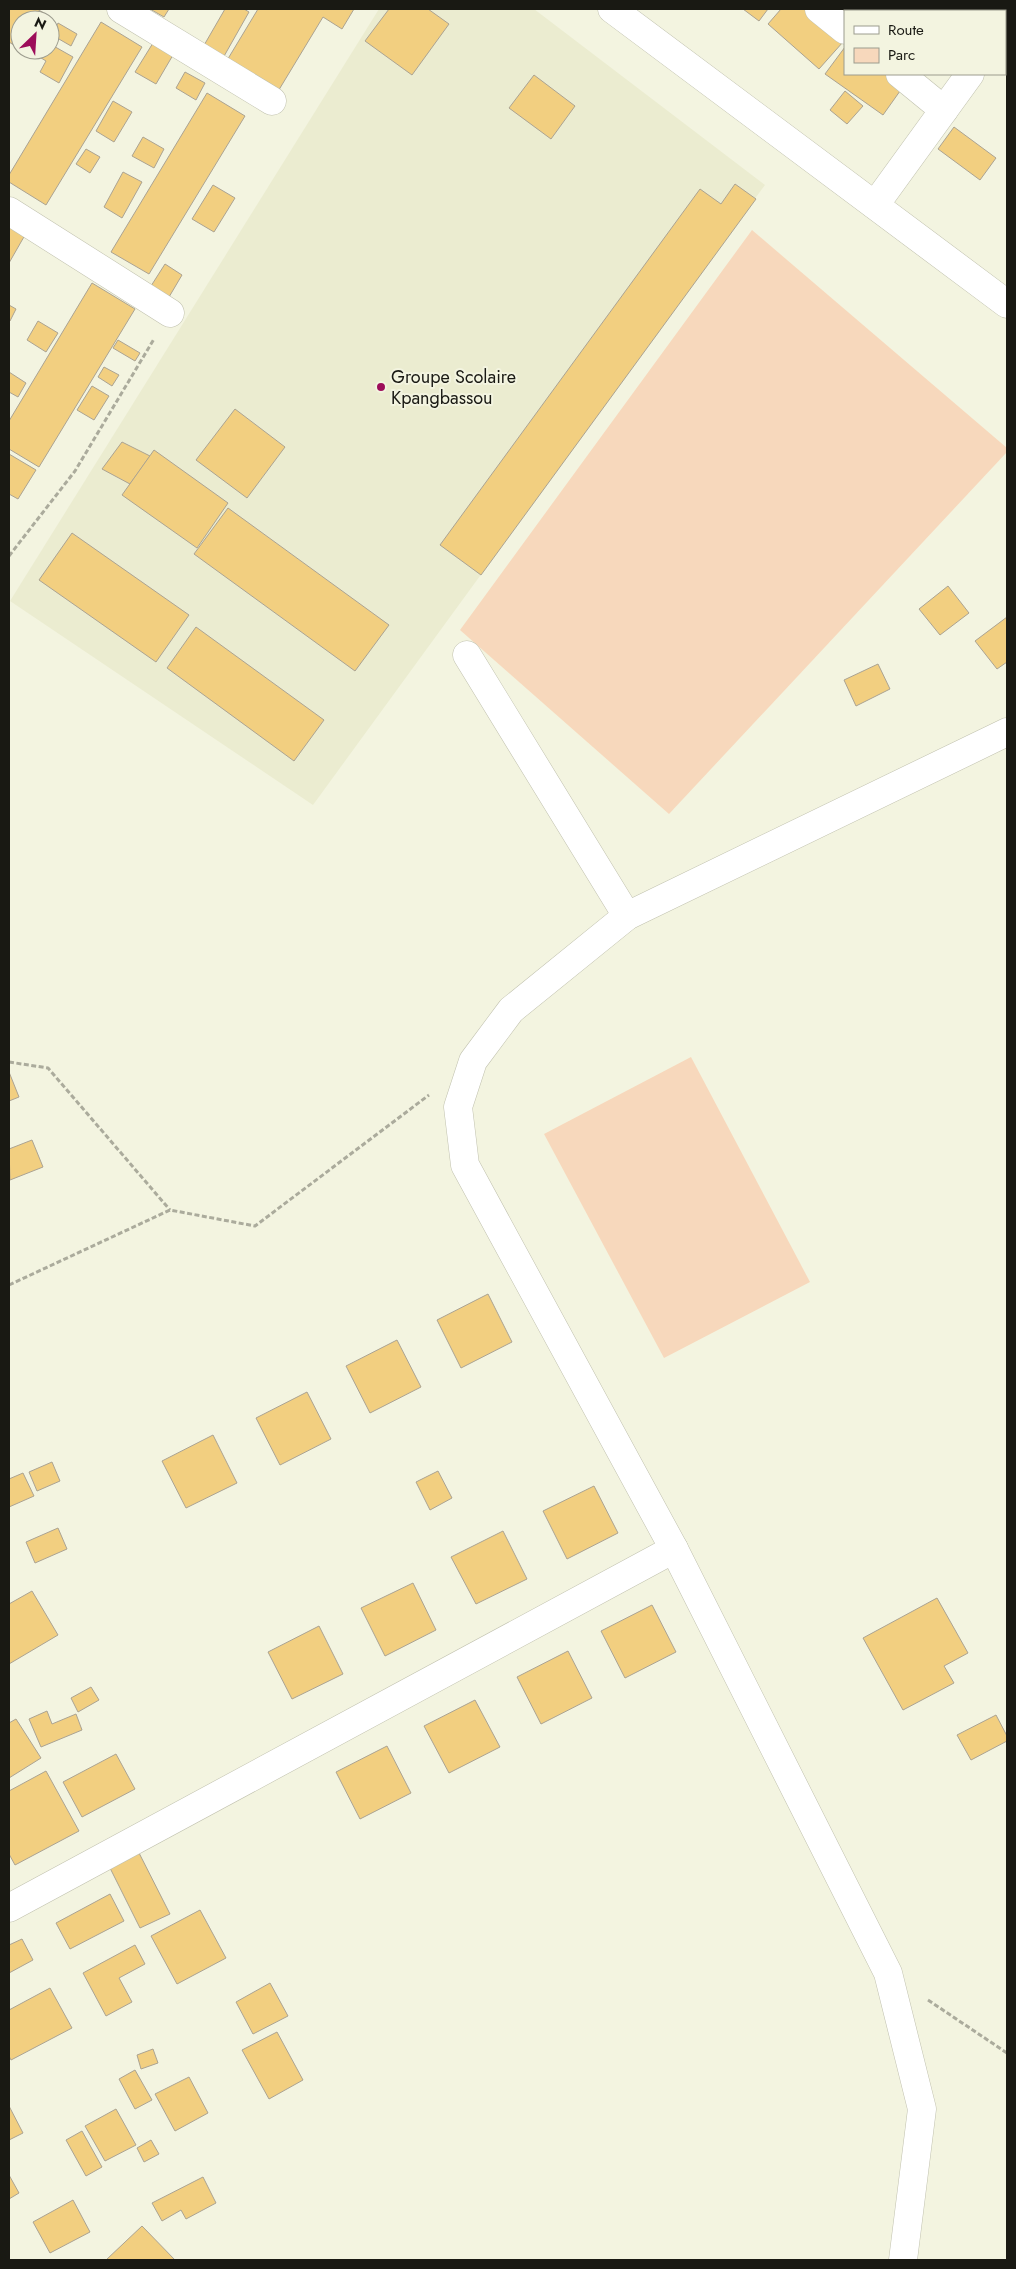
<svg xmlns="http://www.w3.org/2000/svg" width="1016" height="2269" viewBox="0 0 1016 2269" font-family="Jost,sans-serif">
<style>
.built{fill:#ebecd0}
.green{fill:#f7d8bc}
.building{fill:#f2cf80;stroke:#aba392}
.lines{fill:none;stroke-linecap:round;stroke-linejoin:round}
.minor-casing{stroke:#c0c1ae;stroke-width:29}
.path{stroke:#abab9c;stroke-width:3;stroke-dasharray:5 2.5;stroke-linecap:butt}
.minor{stroke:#fff;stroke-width:28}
.poi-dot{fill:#9d0d5a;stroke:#f3f4e0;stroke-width:2}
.labels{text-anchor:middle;stroke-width:4;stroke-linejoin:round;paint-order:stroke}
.poi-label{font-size:18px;fill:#191913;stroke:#f3f4e0;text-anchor:start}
</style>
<rect width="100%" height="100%" fill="#f3f4e0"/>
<polygon class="built" points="379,9 534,9 765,185 313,805 10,601"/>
<g class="green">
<polygon points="752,230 1007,448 1007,452 669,814 460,630"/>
<polygon points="691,1057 810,1282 664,1358 544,1134"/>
</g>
<g class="building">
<polygon points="9,9 37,9 49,16 47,20 20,20 20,49 9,42"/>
<polygon points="150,9 169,9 164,17"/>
<polygon points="225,9 244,9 249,12 223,58 203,47"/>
<polygon points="258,9 354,9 342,29 323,17 277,93 226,62"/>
<polygon points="389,9 428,9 449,24 412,75 365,41"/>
<polygon points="743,9 768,9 759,21"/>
<polygon points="781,9 805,9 843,42 819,69 768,24"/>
<polygon points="860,9 906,9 909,11 858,11"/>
<polygon points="101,22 142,47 46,205 9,182 9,175"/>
<polygon points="58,23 77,34 71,46 52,35"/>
<polygon points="153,43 173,55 156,84 135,72"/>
<polygon points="50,44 73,57 59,83 40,72 46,61 38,56 41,50 50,50"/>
<polygon points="845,47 845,74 889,74 905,84 883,115 825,74"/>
<polygon points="185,72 205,83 196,100 176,88"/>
<polygon points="534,75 575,106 551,139 509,108"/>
<polygon points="845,91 863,106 847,124 830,110"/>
<polygon points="207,93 245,116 149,274 111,252"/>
<polygon points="113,101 132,112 114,142 96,131"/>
<polygon points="954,127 996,158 980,180 938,149"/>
<polygon points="143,137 164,149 154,168 132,156"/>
<polygon points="86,149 100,157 90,173 76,164"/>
<polygon points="123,172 142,182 122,218 104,207"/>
<polygon points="735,184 756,199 481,575 440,545 700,189 721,204"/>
<polygon points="213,185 235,198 214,232 192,219"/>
<polygon points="9,225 25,235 9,263"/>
<polygon points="165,264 182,275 169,297 151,286"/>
<polygon points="92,283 135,309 39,467 9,449 9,421"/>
<polygon points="9,305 16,309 10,321 9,321"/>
<polygon points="38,321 58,333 46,352 27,340"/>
<polygon points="118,340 140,353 135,361 113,348"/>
<polygon points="104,367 119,375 112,386 98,377"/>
<polygon points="9,372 26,383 18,397 9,392"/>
<polygon points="92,386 109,396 94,420 77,410"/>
<polygon points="235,409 285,447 247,498 196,460"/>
<polygon points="122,442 150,456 130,484 102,469"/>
<polygon points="154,450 228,503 197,548 122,495"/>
<polygon points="9,454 36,470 18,499 9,494"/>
<polygon points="228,508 389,625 355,671 194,554"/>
<polygon points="72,533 189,615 156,662 39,580"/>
<polygon points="948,586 969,613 940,635 919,609"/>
<polygon points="1007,617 1007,662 997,669 975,641"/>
<polygon points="196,627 324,720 294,761 167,668"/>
<polygon points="878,664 890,689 856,706 844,680"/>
<polygon points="9,1072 19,1097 9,1101"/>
<polygon points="32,1140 43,1167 10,1180 9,1149"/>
<polygon points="488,1294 512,1342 461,1368 437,1320"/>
<polygon points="397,1340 421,1387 370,1413 346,1366"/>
<polygon points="307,1392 331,1439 280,1465 256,1418"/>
<polygon points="213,1435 237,1483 186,1508 162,1461"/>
<polygon points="52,1462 60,1481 37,1491 29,1472"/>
<polygon points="438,1471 452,1498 430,1510 416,1482"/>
<polygon points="23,1473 34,1496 9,1507 9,1479"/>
<polygon points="594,1486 618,1533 567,1559 543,1511"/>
<polygon points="58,1528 67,1549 35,1563 26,1542"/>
<polygon points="503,1531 527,1579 476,1604 451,1557"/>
<polygon points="413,1583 436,1630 385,1656 361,1608"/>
<polygon points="32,1591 58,1635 9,1664 9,1604"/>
<polygon points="937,1598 968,1653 944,1666 954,1683 903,1710 863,1638"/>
<polygon points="652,1605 676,1652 625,1678 601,1631"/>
<polygon points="319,1626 343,1674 292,1699 268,1652"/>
<polygon points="568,1651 592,1698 541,1724 517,1677"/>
<polygon points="91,1687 99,1700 78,1712 71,1698"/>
<polygon points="475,1700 500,1747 449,1773 424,1726"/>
<polygon points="47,1711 52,1724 76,1714 82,1730 41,1747 29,1719"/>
<polygon points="996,1715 1007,1736 1007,1741 971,1760 957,1735"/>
<polygon points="16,1719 41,1758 9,1778 9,1723"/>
<polygon points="387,1746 411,1793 360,1819 336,1772"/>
<polygon points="116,1754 135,1789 82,1817 63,1782"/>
<polygon points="46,1771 79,1831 15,1865 9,1854 9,1791"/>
<polygon points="136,1847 170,1914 140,1928 107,1862"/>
<polygon points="110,1894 124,1921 70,1949 56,1923"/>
<polygon points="200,1910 226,1958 177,1984 151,1936"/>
<polygon points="22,1939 33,1960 9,1973 9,1945"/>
<polygon points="135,1945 145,1964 119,1978 132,2002 106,2016 83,1973"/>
<polygon points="270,1983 288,2016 253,2034 236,2002"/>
<polygon points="50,1988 72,2028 11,2060 9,2056 9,2010"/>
<polygon points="277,2032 303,2080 269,2099 242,2050"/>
<polygon points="153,2049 158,2063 141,2069 137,2055"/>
<polygon points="135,2070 152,2100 135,2109 119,2079"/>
<polygon points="189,2077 208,2113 175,2131 155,2094"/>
<polygon points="9,2106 23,2133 9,2140"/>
<polygon points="116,2109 136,2145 105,2161 85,2126"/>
<polygon points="82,2131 102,2167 86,2176 66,2140"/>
<polygon points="151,2140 159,2154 144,2162 137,2148"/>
<polygon points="9,2175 19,2193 9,2199"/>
<polygon points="203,2177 216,2203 186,2219 181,2210 162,2221 152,2203"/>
<polygon points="73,2200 90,2232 50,2253 33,2222"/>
<polygon points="142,2226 175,2260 106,2260"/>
</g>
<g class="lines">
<g class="minor-casing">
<g id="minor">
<polyline points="121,9 272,101"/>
<polyline points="612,9 1007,304"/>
<polyline points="819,9 845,30"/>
<polyline points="1005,26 1007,23"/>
<polyline points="900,74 944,110"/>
<polyline points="875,205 970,74"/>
<polyline points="9,211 170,313"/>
<polyline points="467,655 627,916"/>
<polyline points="9,1908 674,1549"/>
<polyline points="903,2260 922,2109 888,1973 674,1549 465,1165 458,1107 473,1061 511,1010 627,916 1007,732"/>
</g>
</g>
<g class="path">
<polyline points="9,556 75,471 154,339"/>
<polyline points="9,1062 48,1068 170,1210"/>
<polyline points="9,1285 170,1210 255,1226 429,1095"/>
<polyline points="928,2000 1007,2053"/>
</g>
<use href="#minor" class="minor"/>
</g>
<circle class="poi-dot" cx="381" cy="387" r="5"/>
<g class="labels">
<g class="poi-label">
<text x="391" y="383">Groupe Scolaire<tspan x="391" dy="21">Kpangbassou</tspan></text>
</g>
</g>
<rect width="1016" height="2269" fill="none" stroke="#191913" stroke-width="20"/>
<rect x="844" y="10" width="162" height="65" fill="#f3f4e0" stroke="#9c9c8e"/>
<rect x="854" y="26" width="25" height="8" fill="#ffffff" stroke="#9c9c8e"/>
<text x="888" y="35" font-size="15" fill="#191913">Route</text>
<rect x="854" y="48" width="25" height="15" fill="#f7d8bc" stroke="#9c9c8e"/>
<text x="888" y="60" font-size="15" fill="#191913">Parc</text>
<g transform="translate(35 35) rotate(25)"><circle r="24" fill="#f3f4e0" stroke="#9c9c8e"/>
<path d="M0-4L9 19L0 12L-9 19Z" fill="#9d0d5a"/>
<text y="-8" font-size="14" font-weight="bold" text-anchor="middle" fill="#191913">N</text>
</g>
</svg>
